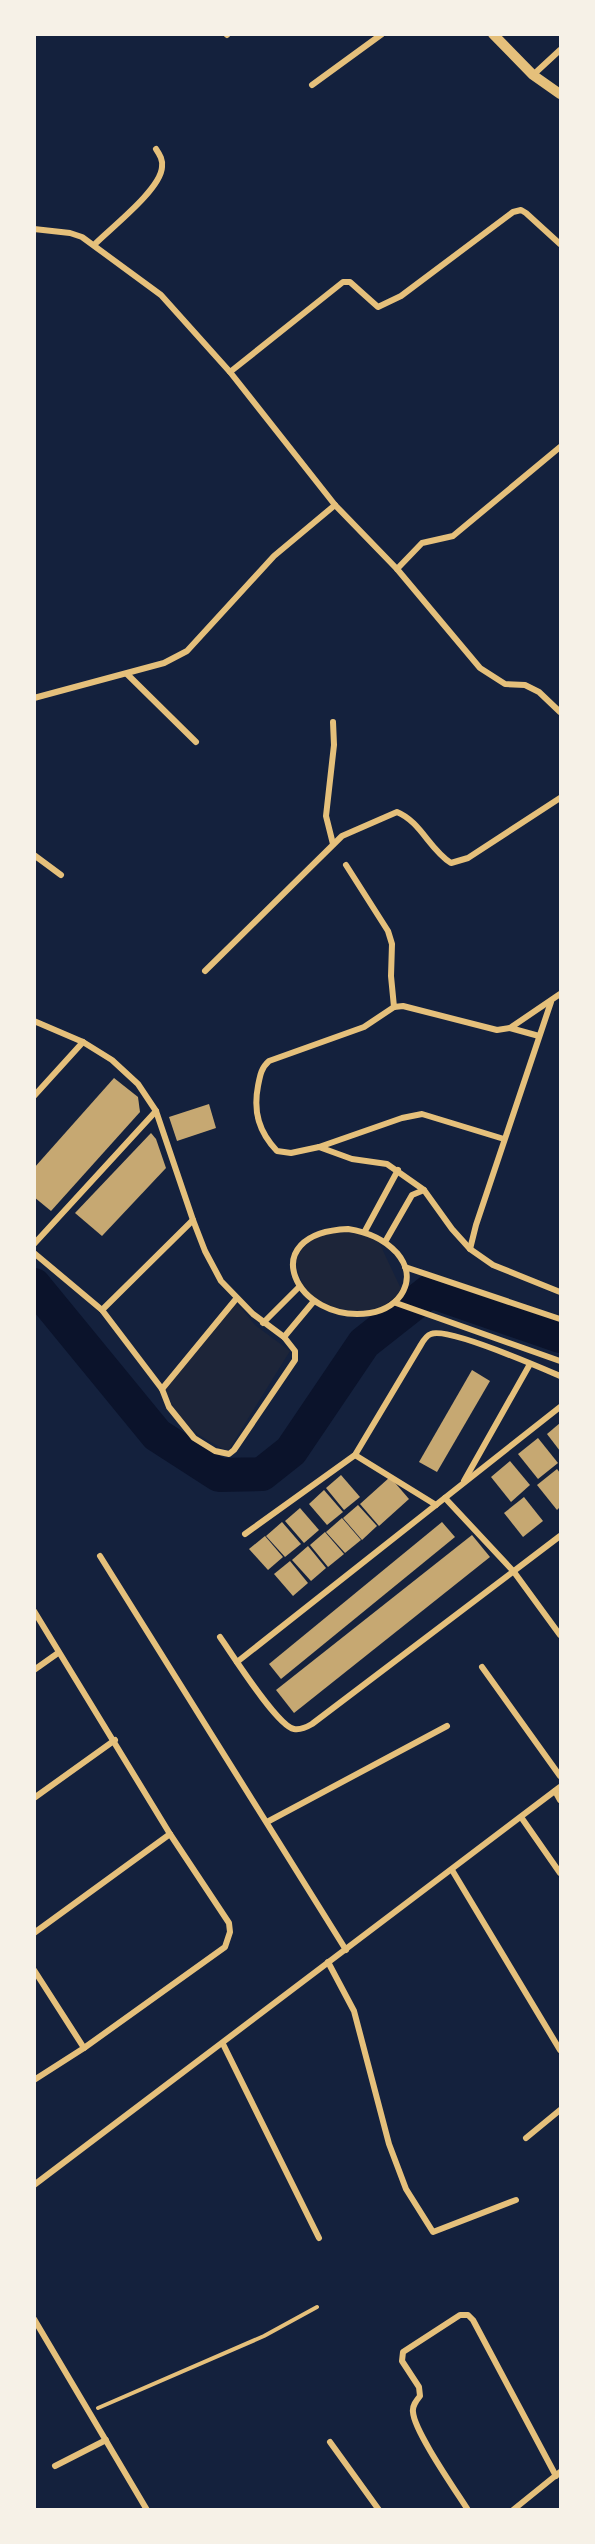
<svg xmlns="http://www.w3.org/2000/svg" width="595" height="2544" viewBox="0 0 595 2544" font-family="'Titillium Web',sans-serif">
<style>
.green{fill:#1d2539}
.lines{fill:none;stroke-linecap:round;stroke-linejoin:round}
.river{stroke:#0b132b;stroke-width:34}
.building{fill:#c6a872}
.path{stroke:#e5c07b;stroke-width:4}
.minor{stroke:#e5c07b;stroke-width:6}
.tertiary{stroke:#e5c07b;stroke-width:10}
</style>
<rect width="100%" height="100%" fill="#14213d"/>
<g class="green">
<polygon points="331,1230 376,1236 403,1293 379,1312 345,1313 314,1301 305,1292 294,1259 315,1235"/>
<path d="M237 1303 255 1325 290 1351 228 1451C194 1434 180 1425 165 1389Z"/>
</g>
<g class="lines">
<polyline class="river" points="34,1285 157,1435 219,1475 262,1474 291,1451 364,1343 430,1291 560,1336"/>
</g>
<g class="building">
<polygon points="114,1078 138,1097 140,1112 51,1211 34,1197 34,1168"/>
<polygon points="209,1104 216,1128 177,1141 169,1117"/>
<polygon points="151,1133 156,1139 166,1168 102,1236 75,1213"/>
<polygon points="472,1370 490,1381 437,1472 419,1462"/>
<polygon points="560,1423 560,1451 547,1434"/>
<polygon points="538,1438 558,1463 538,1479 518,1454"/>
<polygon points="510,1461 530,1485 511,1502 491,1477"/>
<polygon points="557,1469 560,1473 560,1507 557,1510 537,1485"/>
<polygon points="341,1475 360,1497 344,1510 326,1488"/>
<polygon points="390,1477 409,1499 379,1526 360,1504"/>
<polygon points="324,1490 343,1512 327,1525 309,1504"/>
<polygon points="524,1497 543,1521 523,1537 504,1513"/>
<polygon points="358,1505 377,1526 362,1540 343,1518"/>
<polygon points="300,1508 319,1530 304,1543 285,1521"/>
<polygon points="342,1518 361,1540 345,1553 326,1532"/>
<polygon points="282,1522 301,1544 285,1557 266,1536"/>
<polygon points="442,1522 455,1537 281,1679 269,1664"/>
<polygon points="325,1532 344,1554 328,1567 310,1545"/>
<polygon points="472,1535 490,1557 294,1713 276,1690"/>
<polygon points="265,1536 283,1557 268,1570 249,1549"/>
<polygon points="308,1546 326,1568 311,1581 292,1560"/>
<polygon points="290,1561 308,1583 293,1596 274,1574"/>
</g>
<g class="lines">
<polyline class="path" points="98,2408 264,2336 317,2307"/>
<g class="minor">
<polyline points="227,35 228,34"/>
<polyline points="533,75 560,50"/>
<polyline points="312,85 382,34"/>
<polyline points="34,229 70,233 82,237 161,295 230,372 335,505 397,569 480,668 505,684 525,685 539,692 560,712"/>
<path d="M95 244C112 227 161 189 162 167 163 160 160 155 156 149"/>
<polyline points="230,372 343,282 350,282 378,307 401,296 513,212 521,210 526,213 560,244"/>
<polyline points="397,569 422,543 453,536 560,447"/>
<polyline points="127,674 196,742"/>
<polyline points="34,698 164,663 187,651 274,556 335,505"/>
<polyline points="333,722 334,745 326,816 333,844"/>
<polyline points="34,855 61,875"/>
<polyline points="346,865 388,931 392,944 391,976 394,1007"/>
<path d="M205 971 342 836 397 812C421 822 429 849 451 863L468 858 560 798"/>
<path d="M560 994 510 1028 497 1030 403 1006 394 1007 364 1027 269 1061C261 1068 260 1076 258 1086 253 1112 259 1132 277 1151L291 1153 319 1147 352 1159 387 1164 424 1190 452 1229 470 1249 493 1265 560 1292"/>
<polyline points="34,1021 83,1042 112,1060 138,1084 156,1111 193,1220 205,1251 221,1281 253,1314 284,1337 295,1351 295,1360 234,1450 229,1454 215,1451 194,1438 169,1407 162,1389 102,1310 34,1253"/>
<polyline points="510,1028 539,1036"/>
<polyline points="34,1096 83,1042"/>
<polyline points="319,1147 402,1118 422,1114 504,1139"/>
<path d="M348 1229C367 1232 383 1238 397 1253 419 1279 401 1308 370 1313 295 1324 253 1233 348 1229Z"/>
<polyline points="365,1231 398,1170"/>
<polyline points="385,1242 412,1195 424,1190"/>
<polyline points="34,1244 156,1111"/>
<polyline points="470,1249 476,1225 551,1002"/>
<polyline points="405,1267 560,1319"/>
<polyline points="396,1303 560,1361"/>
<polyline points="102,1310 193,1220"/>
<polyline points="263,1323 299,1287"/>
<polyline points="284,1337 314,1301"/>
<polyline points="162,1389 236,1299"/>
<polyline points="355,1455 436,1505"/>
<polyline points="464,1481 530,1364"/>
<polyline points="445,1498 514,1572 560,1635"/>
<path d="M245 1534 355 1455 419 1348C422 1343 425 1336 431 1334 448 1327 539 1367 560 1376"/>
<polyline points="100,1556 346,1950"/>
<polyline points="34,1611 170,1834 229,1923 230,1932 225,1947 84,2048 34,2080"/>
<path d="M220 1637C232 1654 277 1726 294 1729 300 1730 307 1727 312 1724L560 1536"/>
<polyline points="237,1662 560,1407"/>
<polyline points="482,1667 560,1776"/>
<polyline points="34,1670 58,1653"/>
<polyline points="555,1791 560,1800"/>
<polyline points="34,1798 115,1740"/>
<polyline points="521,1817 560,1873"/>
<polyline points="267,1822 447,1726"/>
<polyline points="452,1870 560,2050"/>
<polyline points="34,1933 170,1834"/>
<polyline points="328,1962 354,2011 389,2144 406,2189 433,2232 516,2200"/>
<polyline points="34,1970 84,2048"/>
<polyline points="223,2044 319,2238"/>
<polyline points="526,2138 560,2110"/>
<polyline points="34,2185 560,1787"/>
<polyline points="34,2319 147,2510"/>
<polyline points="330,2442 379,2510"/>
<polyline points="55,2466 106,2440"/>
<path d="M468 2510C456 2491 414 2431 413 2412 412 2406 416 2401 420 2396L419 2387 402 2361 403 2352 460 2315H468L473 2320 556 2476"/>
<polyline points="513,2510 560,2472"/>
</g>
<polyline class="tertiary" points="493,34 533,75 560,94"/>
</g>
<rect width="595" height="2544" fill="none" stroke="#f6f1e7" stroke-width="72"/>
</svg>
